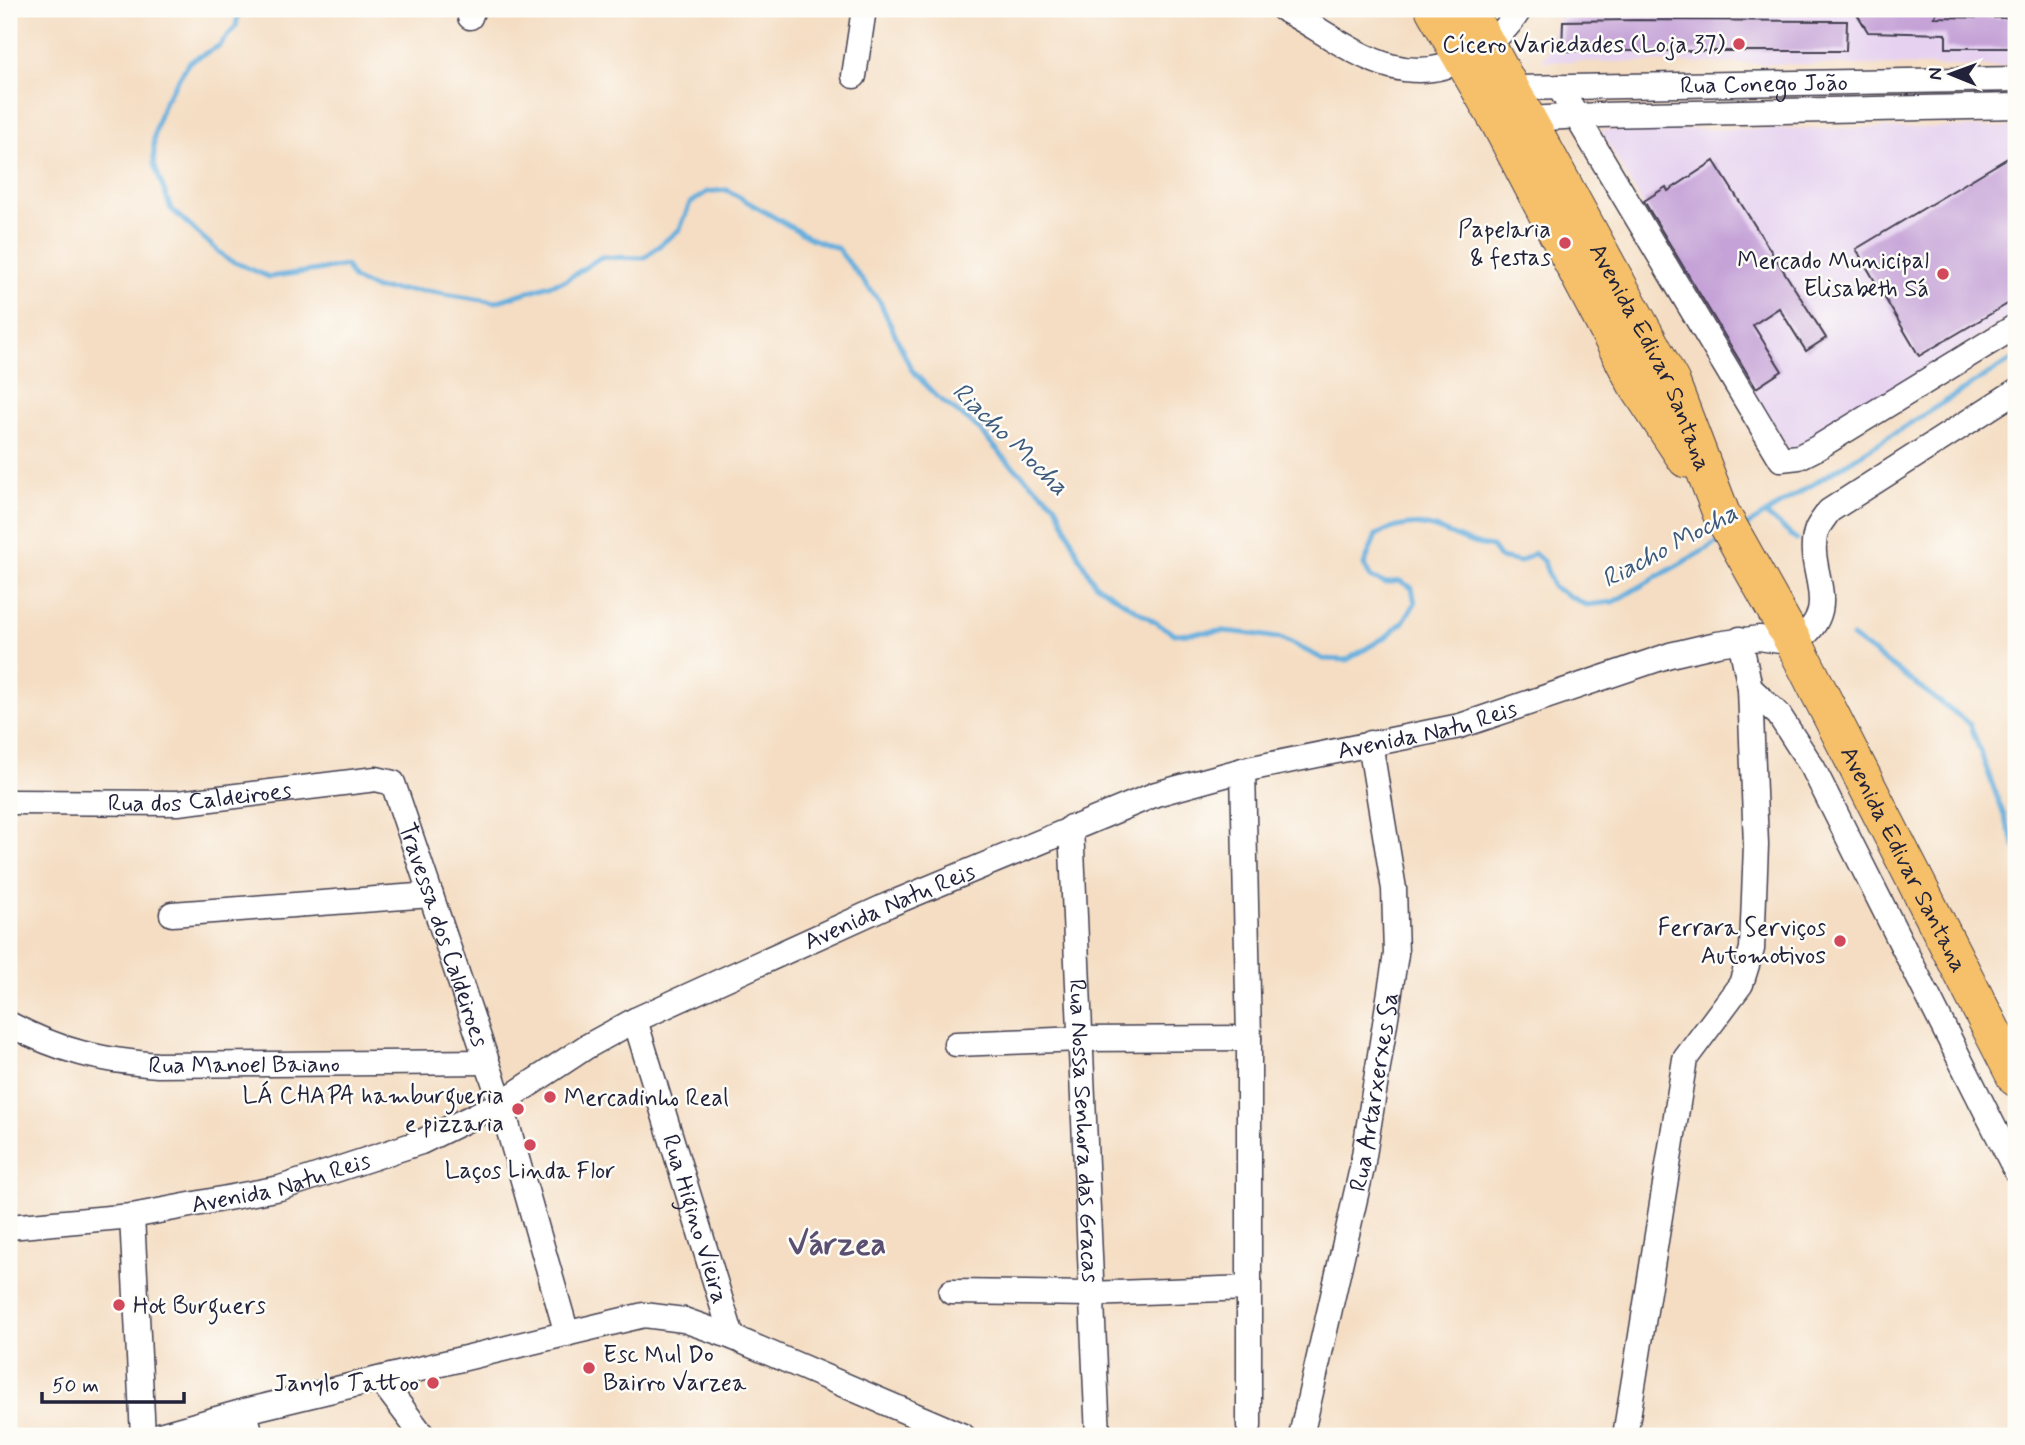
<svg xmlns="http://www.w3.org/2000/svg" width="2025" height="1445" viewBox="0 0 2025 1445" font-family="Mynerve,sans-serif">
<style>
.built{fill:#e6d2f0}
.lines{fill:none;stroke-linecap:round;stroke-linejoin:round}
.stream{stroke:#65aedd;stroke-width:5}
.building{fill:#c5a2d7}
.minor-casing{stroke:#423e4f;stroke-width:27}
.highway-casing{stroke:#423e4f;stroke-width:39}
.minor{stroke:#fff;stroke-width:24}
.highway{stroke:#f6c06b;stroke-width:37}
.poi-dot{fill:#d1495b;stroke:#fdfcf7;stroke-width:2.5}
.labels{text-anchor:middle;stroke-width:5;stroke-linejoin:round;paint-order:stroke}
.poi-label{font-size:24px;fill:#22223b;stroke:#fdfcf7;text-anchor:end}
.street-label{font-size:24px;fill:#22223b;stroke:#fdfcf7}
.water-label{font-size:26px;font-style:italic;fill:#3d5a7c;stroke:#fdfcf7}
.district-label{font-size:32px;font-weight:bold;fill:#5b4f72;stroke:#fdfcf7}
</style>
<rect width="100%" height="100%" fill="#fdfcf7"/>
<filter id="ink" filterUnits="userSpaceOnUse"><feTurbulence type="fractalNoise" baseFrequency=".0143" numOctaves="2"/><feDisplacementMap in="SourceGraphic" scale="14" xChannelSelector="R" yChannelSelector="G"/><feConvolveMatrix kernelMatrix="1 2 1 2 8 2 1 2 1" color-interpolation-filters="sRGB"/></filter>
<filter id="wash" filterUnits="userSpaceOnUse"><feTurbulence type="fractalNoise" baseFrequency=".00686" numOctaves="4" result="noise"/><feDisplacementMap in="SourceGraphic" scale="28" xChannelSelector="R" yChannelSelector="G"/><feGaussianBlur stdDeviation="1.57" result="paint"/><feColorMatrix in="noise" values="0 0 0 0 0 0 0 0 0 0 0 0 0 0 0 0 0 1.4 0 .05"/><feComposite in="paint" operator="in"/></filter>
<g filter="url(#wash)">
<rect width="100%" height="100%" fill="#f4ddc2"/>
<g class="built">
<polygon points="1562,9 2016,9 2016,67 1543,61"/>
<polygon points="2016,127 2016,313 1790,451 1692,296 1601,130"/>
</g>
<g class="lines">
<g class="stream">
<path d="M239 9 236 26 219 46 189 62 165 101 157 123 154 138V164L171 209 227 259 269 277 346 266 353 279 376 289 426 291 495 302 566 280 601 257 644 258 680 229 690 203 707 192 727 190 812 239 837 248 880 302 911 369 936 396 977 427 1006 460 1056 505 1079 556 1095 584 1174 634 1224 631 1253 634 1283 639 1323 659 1347 660 1387 636 1403 622 1415 603 1412 588 1400 581 1385 583 1371 578 1364 565 1376 535C1432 508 1444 541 1492 547L1500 558 1520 562 1534 553 1544 562 1553 587 1586 605 1613 602 1722 540"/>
<polyline points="1766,514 1797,540"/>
<polyline points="1743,528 2016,357"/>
<polyline points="1852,637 1970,724 2016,848"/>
</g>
</g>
<g id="blocks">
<g class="building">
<polygon points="1854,9 1939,9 1934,17 2011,18 2011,48 1946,48 1946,34 1868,32"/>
<polygon points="1636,20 1847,21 1846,51 1562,51 1563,21"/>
<polygon points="2016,153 2016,299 1919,356 1856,249"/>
<polygon points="1714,161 1826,338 1806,351 1779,308 1753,325 1782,371 1756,388 1644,201 1666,187 1668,191"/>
</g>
</g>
</g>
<g filter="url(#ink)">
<use href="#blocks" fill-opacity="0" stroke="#423e4f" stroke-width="2"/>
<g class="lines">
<g class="minor-casing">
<g id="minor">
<path d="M1283 9C1345 42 1398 96 1470 56 1491 44 1507 30 1520 9"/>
<polyline points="470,17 473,9"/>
<polyline points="854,76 864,9"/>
<polyline points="1559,87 1781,459 1799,457 1817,448 2016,326"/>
<path id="s1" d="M1512 88 2016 79"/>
<polyline points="1513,120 1599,115 2016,106"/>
<polyline points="1750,688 1779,715 1813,768 2016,1171"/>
<polyline points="1243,770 1249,1038 1249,1426"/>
<path id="s2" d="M9 802 178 803 376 779 393 783 501 1103 567 1334"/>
<path id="s3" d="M1071 827 1098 1436"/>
<polyline points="172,914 431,895"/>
<path id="s4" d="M635 1020 732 1337"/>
<path id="s5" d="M9 1024C62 1052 99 1060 158 1065L487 1062"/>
<polyline points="956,1044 1080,1039 1249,1038"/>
<polyline points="132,1216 143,1436"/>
<path id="s6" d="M9 1227 132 1216 280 1188 421 1142 501 1103 586 1047 635 1020 888 905 1156 794 1243 770 1460 726 1670 655 1717 644 1759 638 1794 643C1848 608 1802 570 1817 529 1820 523 1825 517 1829 511L2016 391"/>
<polyline points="951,1292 1090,1294 1248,1288"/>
<polyline points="380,1379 423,1436"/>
<polyline points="245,1411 251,1436"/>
<polyline points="156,1436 245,1411 644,1315 684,1320 732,1337 963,1436"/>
<path id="s7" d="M1301 1436 1362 1168 1396 954 1394 889 1370 743"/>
<polyline points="1625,1436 1685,1059 1741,984 1752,949 1756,845 1750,688 1740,639"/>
</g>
</g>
<g class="highway-casing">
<g id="highway">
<polyline points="1434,9 1499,122 1635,382 1686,459"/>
<path id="s8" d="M1467 9 1671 382 1721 513 1794 643 2016 1078"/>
</g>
</g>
<use href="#minor" class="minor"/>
<use href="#highway" class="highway"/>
</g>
</g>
<g class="poi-dot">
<circle cx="1739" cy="44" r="7"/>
<circle cx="1565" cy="243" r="7"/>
<circle cx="1943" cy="274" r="7"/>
<circle cx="1840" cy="941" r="7"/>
<circle cx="550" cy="1097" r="7"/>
<circle cx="518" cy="1109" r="7"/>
<circle cx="530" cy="1145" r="7"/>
<circle cx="119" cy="1305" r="7"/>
<circle cx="589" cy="1368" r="7"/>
<circle cx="433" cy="1383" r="7"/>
</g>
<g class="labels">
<g class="poi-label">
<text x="1725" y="52">Cícero Variedades (Loja 37)</text>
<text x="1551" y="237">Papelaria<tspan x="1551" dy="28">&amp; festas</tspan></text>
<text x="1929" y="268">Mercado Municipal<tspan x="1929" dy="28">Elisabeth Sá</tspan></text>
<text x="1826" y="935">Ferrara Serviços<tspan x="1826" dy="28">Automotivos</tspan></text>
<text x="504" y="1103">LÁ CHAPA hamburgueria<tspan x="504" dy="28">e pizzaria</tspan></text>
<text x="564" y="1105" text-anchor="start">Mercadinho Real</text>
<text x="530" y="1178" text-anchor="middle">Laços Linda Flor</text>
<text x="133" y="1313" text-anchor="start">Hot Burguers</text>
<text x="603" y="1362" text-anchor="start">Esc Mul Do<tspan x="603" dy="28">Bairro Varzea</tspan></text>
<text x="419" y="1391">Janylo Tattoo</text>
</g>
<g class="street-label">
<text dy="8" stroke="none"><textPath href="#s1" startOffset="252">Rua Conego João</textPath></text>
<text dy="8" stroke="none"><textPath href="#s8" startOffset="394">Avenida Edivar Santana</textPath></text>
<text dy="8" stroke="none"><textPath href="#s6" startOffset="1516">Avenida Natu Reis</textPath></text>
<text dy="8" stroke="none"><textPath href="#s2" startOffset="191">Rua dos Caldeiroes</textPath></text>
<text dy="8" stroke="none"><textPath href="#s8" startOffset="957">Avenida Edivar Santana</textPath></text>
<text dy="8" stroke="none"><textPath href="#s6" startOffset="948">Avenida Natu Reis</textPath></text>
<text dy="8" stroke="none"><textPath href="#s2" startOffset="546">Travessa dos Caldeiroes</textPath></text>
<text dy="8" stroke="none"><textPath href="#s5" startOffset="242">Rua Manoel Baiano</textPath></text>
<text dy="8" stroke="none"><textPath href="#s7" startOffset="352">Rua Artarxerxes Sa</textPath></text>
<text dy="8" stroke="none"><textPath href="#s3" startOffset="304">Rua Nossa Senhora das Gracas</textPath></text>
<text dy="8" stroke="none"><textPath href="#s6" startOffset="276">Avenida Natu Reis</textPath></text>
<text dy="8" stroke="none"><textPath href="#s4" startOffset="208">Rua Higino Vieira</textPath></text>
</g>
<g class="water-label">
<text transform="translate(1011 438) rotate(44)" y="9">Riacho Mocha</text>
<text transform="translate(1669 545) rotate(-28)" y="9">Riacho Mocha</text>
</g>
<g class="district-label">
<text x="837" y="1254">Várzea</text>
</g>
</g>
<rect width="2025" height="1445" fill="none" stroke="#fdfcf7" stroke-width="35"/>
<g transform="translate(1951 74) rotate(271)" stroke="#fdfcf7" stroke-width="5" paint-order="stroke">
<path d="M0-5L12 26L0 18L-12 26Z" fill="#22223b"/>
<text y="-10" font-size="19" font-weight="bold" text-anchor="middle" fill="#22223b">N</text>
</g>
<path d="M42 1392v10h142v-10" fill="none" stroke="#22223b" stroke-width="3.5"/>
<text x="52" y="1392" font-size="21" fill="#22223b" stroke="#fdfcf7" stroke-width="5" paint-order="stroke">50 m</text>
</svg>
